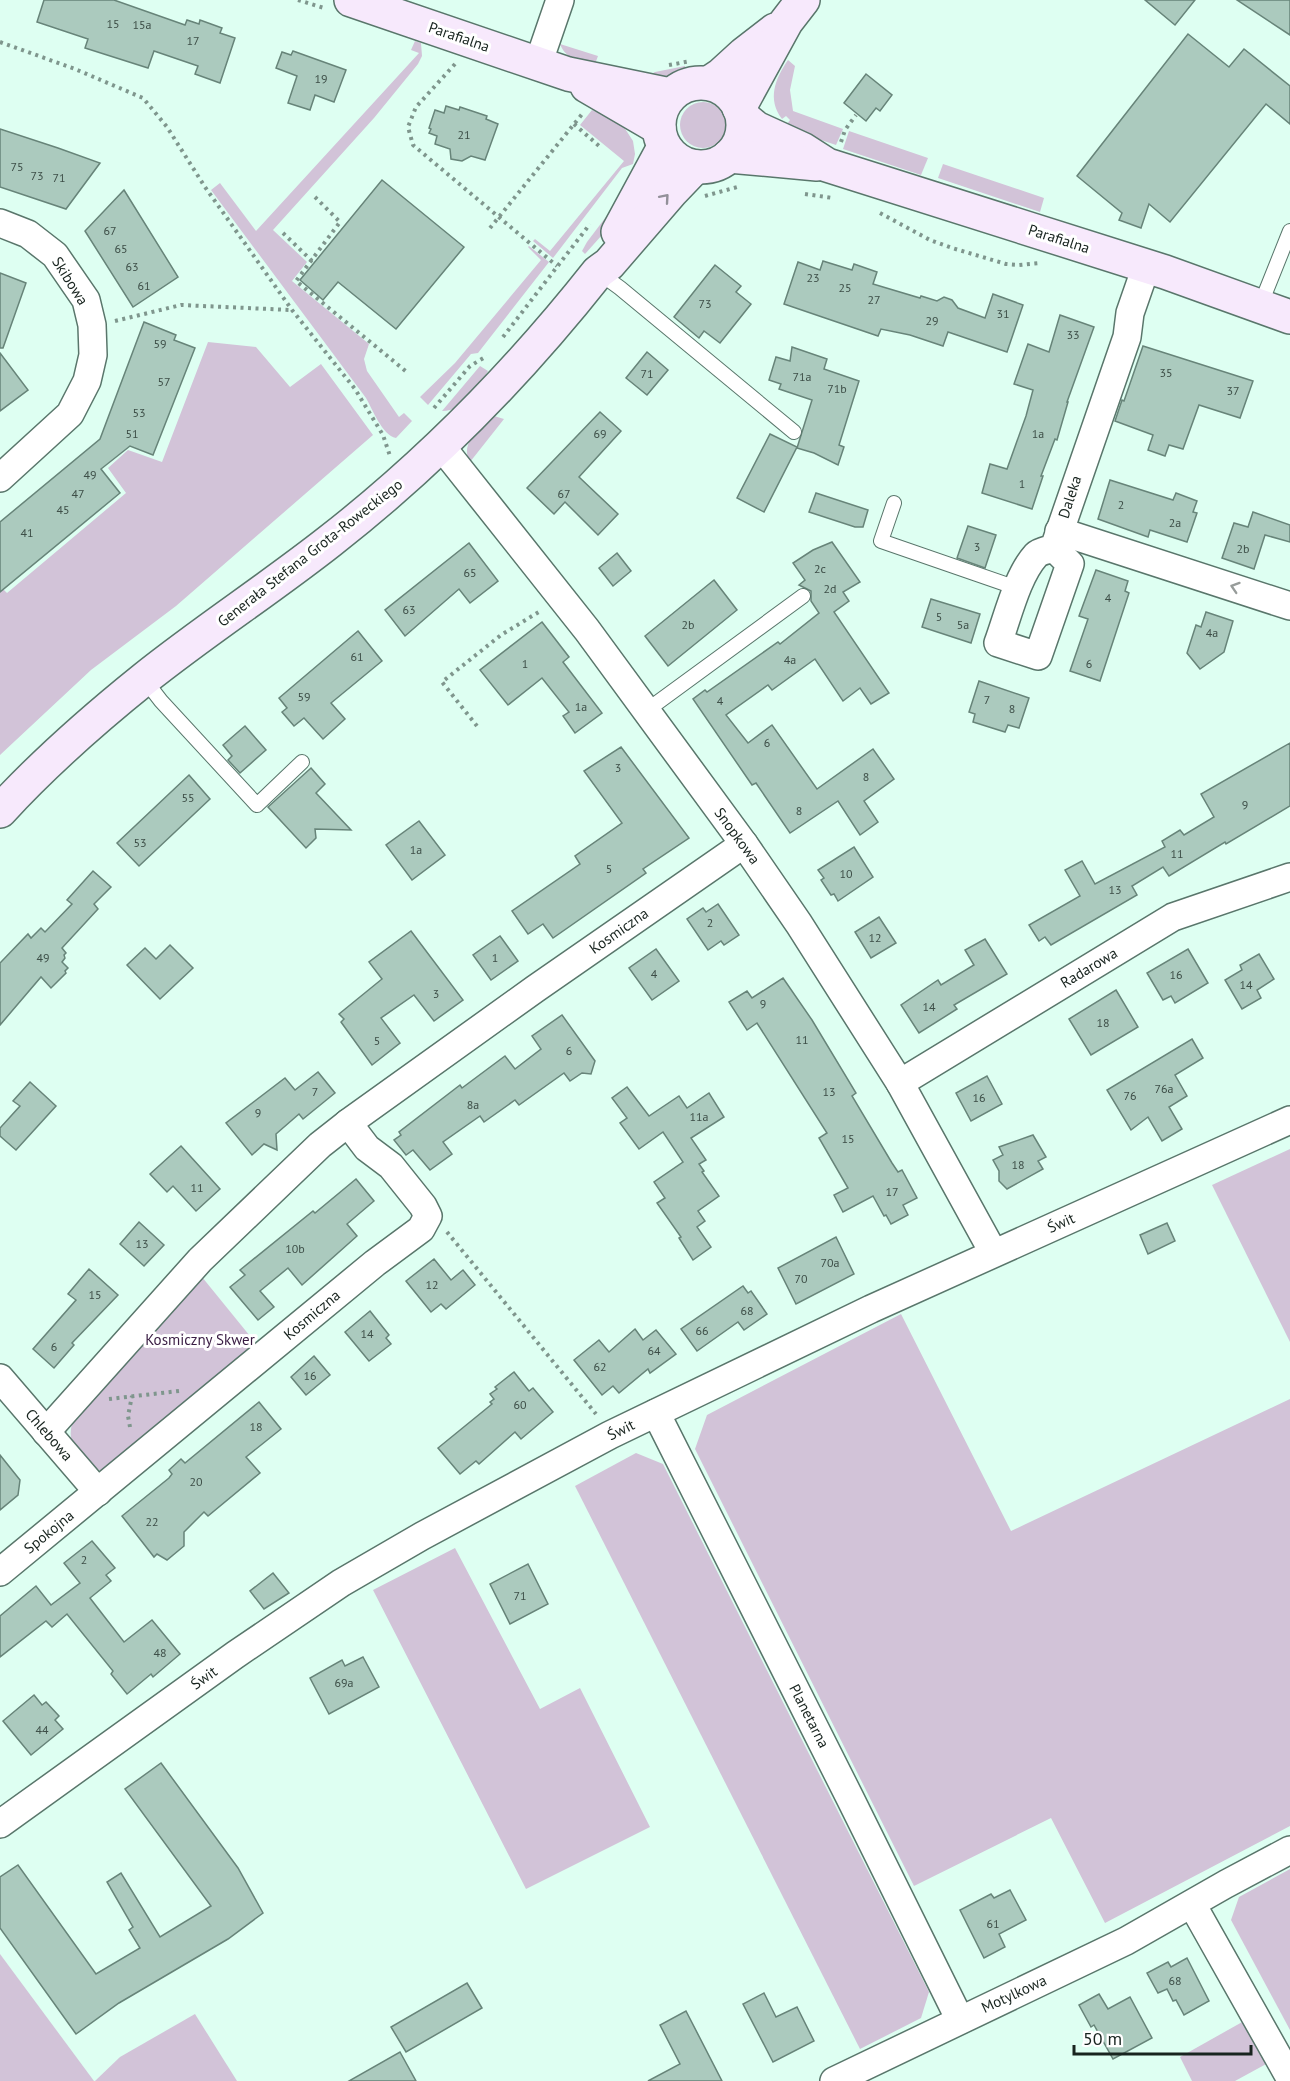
<svg xmlns="http://www.w3.org/2000/svg" width="1290" height="2081" viewBox="0 0 1290 2081" font-family="'PT Sans',sans-serif">
<style>
.green{fill:#d2c3d8}
.building{fill:#abcabe;stroke:#678479;stroke-width:1.5}
.lines{fill:none;stroke-linecap:round;stroke-linejoin:round}
.lane-casing{stroke:#59766b;stroke-width:16}
.street-casing{stroke:#59766b;stroke-width:30}
.secondary-casing{stroke:#59766b;stroke-width:36}
.path{stroke:#7f968d;stroke-width:4;stroke-dasharray:3 4.5;stroke-linecap:butt}
.lane{stroke:#fff;stroke-width:14}
.street{stroke:#fff;stroke-width:27}
.secondary{stroke:#f7e9fc;stroke-width:33}
.oneway{stroke:#939099}
.oneway2{stroke:#979c9a}
.labels{text-anchor:middle;stroke-width:6;stroke-linejoin:round;paint-order:stroke}
.number-label{font-size:12px;fill:#3d4e47}
.street-label{font-size:15px;fill:#18241f;stroke:#fff}
.park-label{font-size:15px;fill:#381b42;stroke:#fff}
</style>
<rect width="100%" height="100%" fill="#defff2"/>
<g class="green">
<path d="M415 41 421 43 422 56 418 64 374 118 273 230 307 262 292 281 369 344 364 359 367 371 399 417 404 413 412 421 396 438C382 435 373 410 366 398L211 190 220 183 256 231 419 53 411 50Z"/>
<path d="M560 44 598 56 595 64C580 60 566 60 560 44Z"/>
<path d="M788 60 795 66 790 90 793 111 843 129 836 145 812 137 787 124 790 120 786 116 782 119C767 99 775 79 788 60Z"/>
<polygon points="685,66 686,72 668,78 644,78 655,72"/>
<circle cx="703" cy="125" r="23"/>
<polygon points="592,110 620,121 633,141 635,154 633,164 622,168 553,258 533,241 535,239 550,251 624,161 580,125"/>
<polygon points="849,131 928,158 921,175 843,149"/>
<polygon points="943,164 1044,198 1040,212 938,178"/>
<polygon points="627,189 602,235 585,254 582,251 587,242"/>
<polygon points="529,246 549,262 478,353 471,354 428,405 420,397 455,363 541,260 528,247"/>
<polygon points="208,342 256,347 290,387 321,364 373,435 176,606 91,670 0,755 0,586 7,593 126,493 108,468 128,450 162,462"/>
<path d="M480 366 488 371C478 388 465 411 442 411Z"/>
<path d="M494 416 504 419 470 462C459 442 481 428 494 416Z"/>
<polygon points="1290,1149 1290,1342 1212,1185"/>
<path d="M202 1277 258 1346 106 1470C93 1473 79 1456 73 1444 69 1436 71 1427 73 1419Z"/>
<polygon points="901,1314 1011,1531 1290,1399 1290,1826 1105,1923 1051,1818 914,1886 695,1449 707,1415"/>
<polygon points="636,1453 663,1464 929,1992 921,2018 860,2049 575,1486"/>
<polygon points="455,1548 540,1709 580,1688 650,1827 526,1889 373,1590"/>
<polygon points="1290,1869 1290,2030 1231,1920 1239,1897"/>
<polygon points="0,1954 94,2081 0,2081"/>
<polygon points="195,2014 237,2081 95,2081 120,2057"/>
<polygon points="1244,2021 1268,2063 1235,2081 1192,2081 1180,2057"/>
</g>
<g class="building">
<polygon points="44,0 114,0 185,25 187,20 199,24 200,20 222,28 220,33 235,38 220,83 195,74 198,66 154,51 148,68 85,48 88,39 37,22"/>
<polygon points="1145,0 1195,0 1175,25"/>
<polygon points="1237,0 1290,0 1290,35"/>
<polygon points="1188,34 1229,67 1244,49 1290,86 1290,124 1266,104 1170,222 1149,204 1141,228 1119,220 1122,213 1077,176"/>
<polygon points="293,51 346,70 334,102 315,95 310,110 288,103 297,76 276,68 282,52 291,55"/>
<polygon points="866,74 892,95 880,111 876,108 866,121 844,103"/>
<polygon points="446,106 459,110 460,107 487,116 486,119 498,124 485,160 471,156 462,161 451,159 450,149 435,144 437,136 429,133 431,129 429,128 435,110 444,113"/>
<polygon points="0,129 58,148 100,163 66,209 0,187"/>
<polygon points="382,180 464,247 396,329 338,282 323,300 300,280"/>
<polygon points="124,190 178,277 133,307 85,231"/>
<polygon points="823,261 852,270 854,264 877,272 873,284 920,298 921,296 937,301 944,297 952,300 958,308 985,318 993,294 1023,305 1007,352 948,332 943,346 910,335 881,329 878,336 784,304 798,262 820,270"/>
<polygon points="715,265 741,286 736,292 751,304 720,343 704,331 699,338 674,317"/>
<polygon points="0,273 26,283 3,348 0,348"/>
<polygon points="1060,315 1094,327 1067,402 1068,402 1057,440 1055,439 1041,476 1043,476 1032,509 982,493 990,464 1007,469 1026,416 1033,390 1014,384 1028,344 1049,352"/>
<polygon points="144,322 176,335 174,340 195,348 153,455 130,446 101,469 120,493 0,592 0,522 100,439"/>
<polygon points="1143,346 1253,381 1240,418 1199,405 1183,449 1169,445 1165,456 1148,450 1153,435 1115,421 1122,400 1124,401"/>
<polygon points="792,347 827,359 824,369 859,381 839,445 844,447 838,465 814,453 797,448 812,400 779,389 781,384 769,380 776,357 790,361"/>
<polygon points="647,352 668,370 647,395 626,378"/>
<polygon points="0,353 28,390 0,411"/>
<polygon points="600,412 621,431 579,477 618,514 598,535 565,502 554,514 527,488"/>
<polygon points="770,434 797,447 764,512 737,498"/>
<polygon points="1110,480 1173,500 1176,493 1197,501 1193,512 1197,513 1187,542 1150,530 1148,537 1098,519"/>
<polygon points="816,493 868,510 863,527 855,527 809,512"/>
<polygon points="1253,512 1290,525 1290,542 1265,535 1254,569 1222,558 1234,523 1248,527"/>
<polygon points="968,526 996,535 985,568 957,558"/>
<polygon points="832,542 860,582 843,592 849,601 834,612 889,693 871,704 860,688 843,701 815,659 772,690 768,685 726,715 748,743 772,725 817,789 873,749 894,779 864,801 878,822 860,835 838,801 790,833 756,783 752,785 693,699 705,690 707,692 778,642 780,644 819,613 811,601 811,591 799,585 805,580 793,563 813,550"/>
<polygon points="469,543 498,581 470,603 459,589 405,636 385,610"/>
<polygon points="617,553 631,571 613,586 599,568"/>
<polygon points="1096,570 1128,581 1125,591 1129,593 1100,681 1070,671 1088,619 1079,616"/>
<polygon points="714,580 737,610 668,666 645,636"/>
<polygon points="931,599 980,614 971,643 922,627"/>
<polygon points="1206,612 1233,621 1224,652 1200,669 1187,653 1196,625 1201,627"/>
<polygon points="542,622 569,657 563,662 602,713 575,733 563,716 569,712 542,678 508,705 480,670"/>
<polygon points="358,631 382,661 331,703 345,719 323,739 304,718 294,726 282,712 287,708 279,698"/>
<polygon points="979,681 1029,698 1019,728 1008,725 1005,732 973,722 975,714 969,712"/>
<polygon points="245,726 266,750 240,773 228,760 232,756 223,745"/>
<polygon points="1290,743 1290,806 1226,844 1225,842 1169,876 1163,867 1132,886 1137,895 1051,945 1045,937 1039,941 1029,925 1080,896 1065,870 1082,861 1095,884 1165,847 1162,841 1180,830 1184,835 1214,817 1201,794"/>
<polygon points="621,747 689,838 643,869 646,873 553,938 543,924 528,934 512,911 580,864 575,856 622,823 584,771"/>
<polygon points="311,768 325,784 316,793 351,830 315,829 316,838 306,848 268,807"/>
<polygon points="189,775 210,799 139,866 117,843"/>
<polygon points="419,821 445,855 412,880 386,845"/>
<polygon points="854,847 873,877 838,901 834,894 831,895 821,880 824,878 818,870"/>
<polygon points="93,871 111,887 94,904 98,909 62,948 66,953 64,955 65,958 62,962 68,968 65,971 66,973 51,988 41,977 0,1025 0,963 28,934 31,938 41,928 45,932 72,904 67,900"/>
<polygon points="718,904 739,935 724,945 721,941 708,950 687,919 703,908 706,912"/>
<polygon points="879,917 896,943 871,958 855,932"/>
<polygon points="411,931 463,1000 434,1021 414,995 381,1018 400,1043 372,1065 341,1022 344,1019 339,1014 382,979 369,962"/>
<polygon points="500,936 518,961 491,980 473,955"/>
<polygon points="985,939 1007,974 954,1005 957,1009 919,1033 901,1005 938,980 941,985 974,965 965,950"/>
<polygon points="170,945 193,968 160,999 127,965 145,948 156,959"/>
<polygon points="656,949 679,981 652,1000 629,968"/>
<polygon points="1188,949 1208,983 1175,1003 1171,996 1163,1000 1147,973"/>
<polygon points="1259,954 1274,979 1257,990 1261,998 1242,1009 1225,980 1242,970 1240,965"/>
<polygon points="783,978 812,1020 856,1093 852,1096 892,1163 898,1172 902,1170 917,1198 903,1205 908,1215 891,1224 886,1215 884,1216 873,1196 843,1212 834,1195 848,1188 819,1138 827,1133 757,1023 747,1030 729,1002 747,991 752,998"/>
<polygon points="1116,990 1138,1027 1091,1055 1069,1019"/>
<polygon points="562,1015 595,1061 591,1074 582,1073 570,1081 564,1073 519,1105 515,1100 484,1122 480,1116 443,1142 452,1154 430,1170 413,1150 406,1155 394,1140 401,1135 399,1132 460,1085 462,1088 505,1056 515,1069 541,1049 532,1036"/>
<polygon points="1192,1039 1203,1058 1175,1075 1187,1096 1169,1107 1182,1129 1162,1141 1148,1117 1131,1130 1107,1090"/>
<polygon points="318,1072 335,1093 303,1119 299,1114 276,1134 277,1150 264,1144 252,1155 226,1123 285,1078 295,1090"/>
<polygon points="987,1076 1002,1104 971,1121 956,1093"/>
<polygon points="30,1082 56,1106 16,1150 0,1136 0,1128 20,1106 13,1101"/>
<polygon points="627,1087 649,1116 679,1096 687,1108 709,1093 724,1117 691,1138 706,1160 699,1164 704,1171 702,1172 719,1196 698,1211 705,1221 697,1227 711,1247 693,1260 679,1238 681,1237 657,1203 665,1198 654,1182 683,1162 663,1132 639,1149 620,1123 627,1118 612,1098"/>
<polygon points="1033,1135 1046,1157 1038,1161 1043,1169 1007,1189 999,1181 999,1171 993,1160 1003,1155 999,1147"/>
<polygon points="181,1146 220,1189 196,1211 173,1186 167,1192 150,1174"/>
<polygon points="356,1179 374,1201 347,1224 357,1236 302,1285 288,1268 260,1291 274,1307 258,1320 230,1287 245,1275 240,1270 313,1211 315,1213"/>
<polygon points="139,1222 164,1245 144,1266 120,1244"/>
<polygon points="1167,1223 1175,1241 1148,1254 1140,1235"/>
<polygon points="836,1237 854,1274 796,1304 778,1268"/>
<polygon points="434,1259 451,1280 463,1270 475,1285 446,1309 441,1304 431,1312 406,1281"/>
<polygon points="89,1269 118,1295 72,1343 74,1345 54,1368 33,1349 76,1300 68,1294"/>
<polygon points="743,1286 748,1293 751,1291 767,1314 744,1330 738,1322 697,1351 681,1329"/>
<polygon points="370,1311 389,1335 386,1338 391,1344 369,1361 345,1332"/>
<polygon points="635,1329 643,1340 656,1330 676,1354 650,1373 648,1369 619,1393 613,1386 602,1395 574,1360 599,1340 609,1352"/>
<polygon points="314,1356 330,1375 306,1395 291,1377"/>
<polygon points="514,1372 529,1391 533,1388 553,1412 521,1439 515,1432 479,1464 476,1461 460,1474 438,1448 492,1404 490,1402 494,1399 490,1394 497,1389 495,1387"/>
<polygon points="259,1402 281,1429 246,1457 260,1473 208,1516 204,1512 184,1532 184,1546 167,1560 157,1554 154,1557 122,1516 169,1478 172,1474 169,1470 181,1459 185,1463"/>
<polygon points="0,1455 20,1480 18,1495 0,1510"/>
<polygon points="92,1541 115,1568 106,1575 111,1581 90,1598 124,1642 152,1620 180,1654 153,1677 151,1674 127,1694 111,1674 113,1671 67,1614 52,1627 46,1621 0,1657 0,1616 36,1586 51,1605 80,1583 64,1563"/>
<polygon points="528,1564 548,1604 510,1624 490,1584"/>
<polygon points="273,1573 289,1593 264,1609 250,1591"/>
<polygon points="363,1657 379,1687 329,1714 310,1678 342,1660 345,1666"/>
<polygon points="34,1695 42,1705 46,1702 59,1716 55,1720 63,1729 31,1755 3,1721"/>
<polygon points="161,1763 238,1868 263,1913 228,1939 119,2003 76,2034 0,1928 0,1877 18,1865 96,1974 140,1948 129,1930 133,1927 107,1882 121,1873 160,1937 211,1906 125,1789"/>
<polygon points="1010,1890 1026,1920 999,1934 1005,1947 984,1958 960,1910 991,1894 994,1898"/>
<polygon points="1187,1958 1209,2001 1184,2015 1176,2000 1173,2001 1167,1989 1158,1993 1147,1973 1168,1962 1171,1967"/>
<polygon points="467,1983 482,2008 406,2052 391,2027"/>
<polygon points="764,1993 776,2017 797,2007 814,2041 773,2062 743,2004"/>
<polygon points="1099,1994 1108,2009 1130,1997 1152,2038 1113,2059 1094,2025 1091,2027 1079,2005"/>
<polygon points="686,2011 722,2081 648,2081 680,2064 660,2025"/>
<polygon points="400,2052 416,2081 349,2081"/>
</g>
<g class="lines">
<g class="lane-casing">
<g id="lane">
<polyline points="598,272 620,288 794,432"/>
<polyline points="1260,306 1290,231"/>
<polyline points="894,503 881,541 1017,588"/>
<polyline points="144,679 161,701 257,805 302,762"/>
<polyline points="646,711 803,596"/>
</g>
</g>
<g class="street-casing">
<g id="street">
<polyline points="538,64 560,0"/>
<polyline points="0,223 28,234 55,255 86,300 92,325 93,355 87,381 70,414 0,478"/>
<polyline points="441,446 587,630 744,844 799,924 900,1083 993,1252"/>
<polyline points="1059,531 1290,606"/>
<path d="M1054 548 1070 564 1038 656 998 643C1008 616 1017 576 1036 555 1040 551 1048 550 1054 548L1127 337 1130 313 1146 267"/>
<polyline points="900,1083 1173,917 1290,877"/>
<polyline points="0,1378 98,1492"/>
<polyline points="656,1413 850,1798 960,2020"/>
<polyline points="46,1432 200,1260 320,1145 348,1123 535,989 744,844"/>
<polyline points="0,1572 375,1263 421,1229 428,1216 423,1206 391,1166 367,1148 348,1123"/>
<polyline points="0,1824 235,1655 341,1583 422,1536 610,1435 871,1309 1290,1120"/>
<polyline points="1192,1904 1290,2078"/>
<polyline points="834,2081 1126,1941 1226,1884 1290,1850"/>
</g>
</g>
<g class="secondary-casing">
<g id="secondary">
<polyline points="351,0 568,74 670,95"/>
<circle cx="701" cy="125" r="42"/>
<polyline points="709,83 721,75 744,54 775,30"/>
<polyline points="587,86 659,128"/>
<polyline points="739,108 786,22 803,0"/>
<polyline points="744,118 756,128 802,149 827,165 1165,272 1290,317"/>
<polyline points="729,156 817,164"/>
<polyline points="618,232 664,147"/>
<path d="M0 811C44 763 93 720 144 679 204 631 269 589 330 541 430 463 519 372 598 272L609 264 672 191 695 167"/>
</g>
</g>
<g class="path">
<polyline points="298,0 324,8"/>
<polyline points="0,42 75,69 143,98 167,127 205,187 292,310 355,389 383,435 390,456"/>
<polyline points="455,64 416,107 408,127 413,145 557,266"/>
<polyline points="669,65 691,61"/>
<polyline points="574,124 599,146"/>
<polyline points="841,142 845,130 856,115"/>
<polyline points="805,194 833,198"/>
<polyline points="705,196 741,186"/>
<polyline points="315,197 340,222 296,281 408,373"/>
<polyline points="880,213 930,240 952,248 1006,264 1019,265 1039,263"/>
<polyline points="490,228 583,113"/>
<polyline points="283,233 312,261"/>
<polyline points="115,321 181,305 291,310"/>
<polyline points="503,337 590,224"/>
<polyline points="434,408 470,366 487,356"/>
<polyline points="477,726 442,682 501,635 542,610"/>
<polyline points="447,1232 596,1414"/>
<polyline points="109,1399 179,1391"/>
<polyline points="130,1427 128,1416 132,1396"/>
</g>
<use href="#lane" class="lane"/>
<use href="#street" class="street"/>
<use href="#secondary" class="secondary"/>
</g>
<defs><path id="oneway-chevron" d="M-2-3.5L2.5 0L-2 3.5" fill="none" stroke-width="1.6" stroke-linecap="round" stroke-linejoin="round" transform="scale(1.5)"/></defs>
<use class="oneway" href="#oneway-chevron" transform="translate(665 198) rotate(-49)"/>
<use class="oneway2" href="#oneway-chevron" transform="translate(1235 587) rotate(-162)"/>
<g class="labels">
<g class="number-label">
<text x="113" y="28">15</text>
<text x="142" y="29">15a</text>
<text x="193" y="45">17</text>
<text x="321" y="83">19</text>
<text x="464" y="139">21</text>
<text x="17" y="171">75</text>
<text x="37" y="180">73</text>
<text x="59" y="182">71</text>
<text x="110" y="235">67</text>
<text x="121" y="253">65</text>
<text x="132" y="271">63</text>
<text x="813" y="282">23</text>
<text x="144" y="290">61</text>
<text x="845" y="292">25</text>
<text x="874" y="304">27</text>
<text x="705" y="308">73</text>
<text x="1003" y="318">31</text>
<text x="932" y="325">29</text>
<text x="1073" y="339">33</text>
<text x="160" y="348">59</text>
<text x="1166" y="377">35</text>
<text x="647" y="378">71</text>
<text x="802" y="381">71a</text>
<text x="164" y="386">57</text>
<text x="837" y="393">71b</text>
<text x="1233" y="395">37</text>
<text x="139" y="417">53</text>
<text x="132" y="438">51</text>
<text x="600" y="438">69</text>
<text x="1038" y="438">1a</text>
<text x="90" y="479">49</text>
<text x="1022" y="488">1</text>
<text x="78" y="498">47</text>
<text x="564" y="498">67</text>
<text x="1121" y="509">2</text>
<text x="63" y="514">45</text>
<text x="1175" y="527">2a</text>
<text x="27" y="537">41</text>
<text x="977" y="551">3</text>
<text x="1243" y="553">2b</text>
<text x="820" y="573">2c</text>
<text x="470" y="577">65</text>
<text x="830" y="593">2d</text>
<text x="1108" y="602">4</text>
<text x="409" y="614">63</text>
<text x="939" y="621">5</text>
<text x="688" y="629">2b</text>
<text x="963" y="629">5a</text>
<text x="1212" y="637">4a</text>
<text x="357" y="661">61</text>
<text x="790" y="664">4a</text>
<text x="525" y="668">1</text>
<text x="1089" y="668">6</text>
<text x="304" y="701">59</text>
<text x="987" y="704">7</text>
<text x="720" y="705">4</text>
<text x="581" y="711">1a</text>
<text x="1012" y="713">8</text>
<text x="767" y="747">6</text>
<text x="618" y="772">3</text>
<text x="866" y="781">8</text>
<text x="188" y="802">55</text>
<text x="1245" y="809">9</text>
<text x="799" y="815">8</text>
<text x="140" y="847">53</text>
<text x="416" y="854">1a</text>
<text x="1177" y="858">11</text>
<text x="609" y="873">5</text>
<text x="846" y="878">10</text>
<text x="1115" y="894">13</text>
<text x="710" y="927">2</text>
<text x="875" y="942">12</text>
<text x="43" y="962">49</text>
<text x="495" y="962">1</text>
<text x="654" y="978">4</text>
<text x="1176" y="979">16</text>
<text x="1246" y="989">14</text>
<text x="436" y="998">3</text>
<text x="763" y="1008">9</text>
<text x="929" y="1011">14</text>
<text x="1103" y="1027">18</text>
<text x="802" y="1044">11</text>
<text x="377" y="1045">5</text>
<text x="569" y="1055">6</text>
<text x="1164" y="1093">76a</text>
<text x="315" y="1096">7</text>
<text x="829" y="1096">13</text>
<text x="1130" y="1100">76</text>
<text x="979" y="1102">16</text>
<text x="473" y="1109">8a</text>
<text x="258" y="1117">9</text>
<text x="699" y="1121">11a</text>
<text x="848" y="1143">15</text>
<text x="1018" y="1169">18</text>
<text x="197" y="1192">11</text>
<text x="892" y="1196">17</text>
<text x="142" y="1248">13</text>
<text x="295" y="1253">10b</text>
<text x="830" y="1267">70a</text>
<text x="801" y="1283">70</text>
<text x="432" y="1289">12</text>
<text x="95" y="1299">15</text>
<text x="747" y="1315">68</text>
<text x="702" y="1335">66</text>
<text x="367" y="1338">14</text>
<text x="54" y="1351">6</text>
<text x="654" y="1355">64</text>
<text x="600" y="1371">62</text>
<text x="310" y="1380">16</text>
<text x="520" y="1409">60</text>
<text x="256" y="1431">18</text>
<text x="196" y="1486">20</text>
<text x="152" y="1526">22</text>
<text x="84" y="1564">2</text>
<text x="520" y="1600">71</text>
<text x="160" y="1657">48</text>
<text x="344" y="1687">69a</text>
<text x="42" y="1734">44</text>
<text x="993" y="1928">61</text>
<text x="1175" y="1985">68</text>
</g>
<g class="street-label">
<text transform="translate(459 37) rotate(19)" y="5">Parafialna</text>
<text transform="translate(1059 239) rotate(18)" y="5">Parafialna</text>
<text transform="translate(70 281) rotate(58)" y="5">Skibowa</text>
<text transform="translate(1070 497) rotate(-72)" y="5">Daleka</text>
<text transform="translate(310 553) rotate(-38)" y="5">Generała Stefana Grota-Roweckiego</text>
<text transform="translate(737 836) rotate(54)" y="5">Snopkowa</text>
<text transform="translate(619 931) rotate(-35)" y="5">Kosmiczna</text>
<text transform="translate(1089 968) rotate(-31)" y="5">Radarowa</text>
<text transform="translate(1061 1223) rotate(-24)" y="5">Świt</text>
<text transform="translate(312 1315) rotate(-40)" y="5">Kosmiczna</text>
<text transform="translate(621 1430) rotate(-26)" y="5">Świt</text>
<text transform="translate(49 1435) rotate(49)" y="5">Chlebowa</text>
<text transform="translate(49 1532) rotate(-39)" y="5">Spokojna</text>
<text transform="translate(204 1678) rotate(-36)" y="5">Świt</text>
<text transform="translate(809 1716) rotate(63)" y="5">Planetarna</text>
<text transform="translate(1014 1994) rotate(-25)" y="5">Motylkowa</text>
</g>
<g class="park-label">
<text x="200" y="1345">Kosmiczny Skwer</text>
</g>
</g>
<path d="M1074 2045v9h177v-9" fill="none" stroke="#18241f" stroke-width="3"/>
<text x="1083" y="2045" font-size="18" fill="#18241f" stroke="#ffffff" stroke-width="4.5" paint-order="stroke">50 m</text>
</svg>
